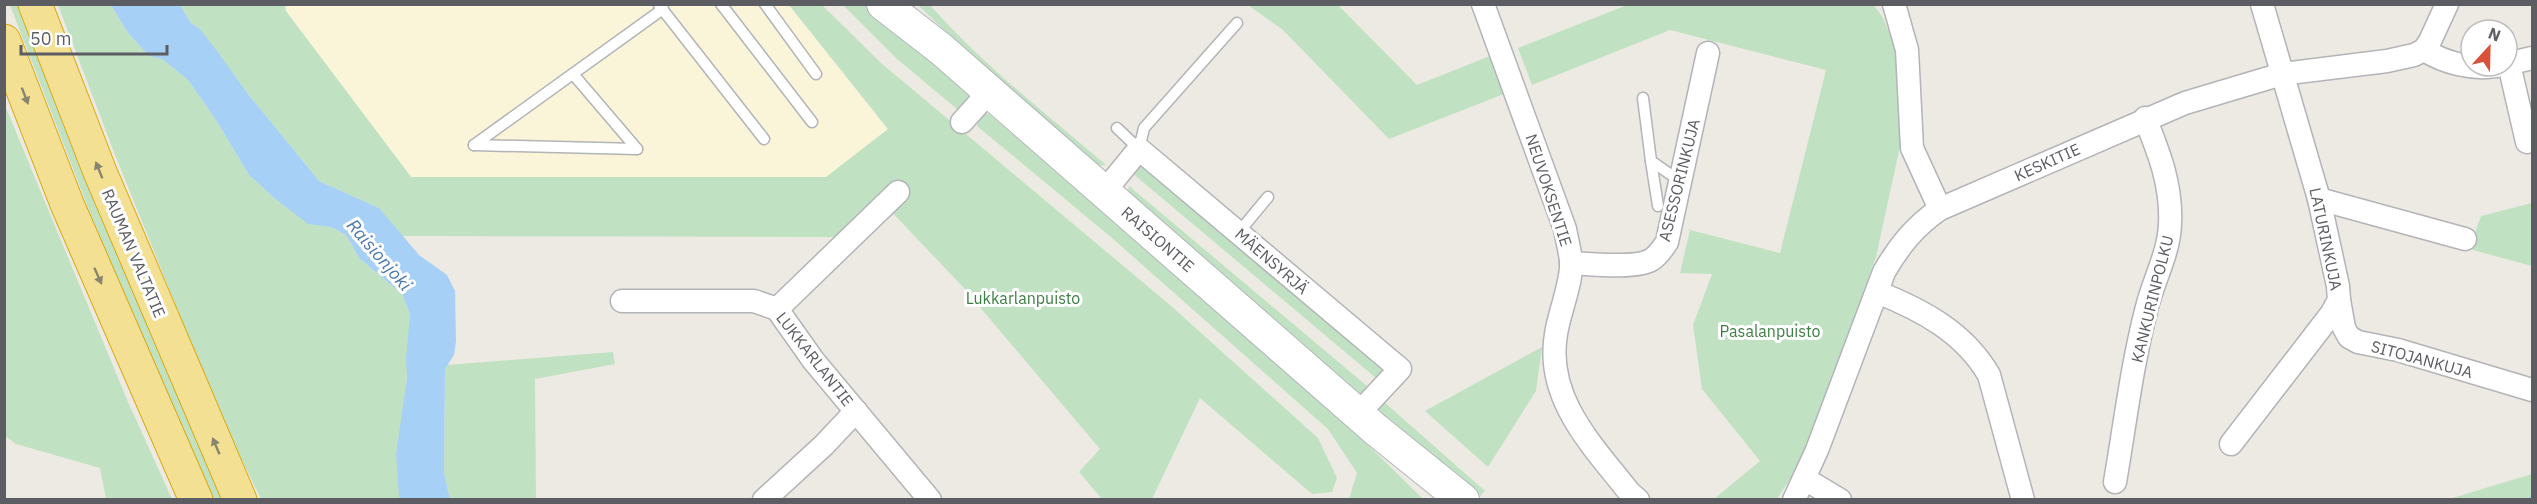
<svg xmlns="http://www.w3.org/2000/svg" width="2537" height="504" viewBox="0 0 2537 504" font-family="'IBM Plex Sans',sans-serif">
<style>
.commercial{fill:#faf4d9}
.green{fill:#c1e2c2}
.water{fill:#a7d0f7}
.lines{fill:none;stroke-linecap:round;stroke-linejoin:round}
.stream{stroke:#a7d0f7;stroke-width:6}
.service-casing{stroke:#b3b4b8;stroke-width:13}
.minor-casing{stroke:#b3b4b8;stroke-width:25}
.secondary-casing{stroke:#b4b6bb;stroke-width:34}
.motorway-casing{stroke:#daa814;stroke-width:35}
.service{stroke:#fff;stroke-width:10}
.minor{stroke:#fff;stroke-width:22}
.secondary{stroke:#fff;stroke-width:32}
.motorway{stroke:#f3e092;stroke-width:33}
.oneway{fill:#898470}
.labels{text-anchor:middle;stroke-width:6;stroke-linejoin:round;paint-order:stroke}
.street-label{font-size:16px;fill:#5b5d62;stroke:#fff}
.park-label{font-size:16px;fill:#3c7f43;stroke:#fff}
.water-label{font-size:18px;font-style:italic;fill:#4a76b0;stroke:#fff}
</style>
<rect width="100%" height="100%" fill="#eceae2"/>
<polygon class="commercial" points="285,4 789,5 888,130 826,177 411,177 285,11"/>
<g class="green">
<polygon points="1873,4 1883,18 1894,44 1900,82 1902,137 1876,257 1803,459 1777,499 1714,499 1760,461 1702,389 1693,325 1712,274 1680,273 1690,230 1780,253 1826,70 1670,30 1532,85 1518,48 1627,5"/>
<polygon points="10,5 21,5 225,499 211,499 203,481 91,215"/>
<polygon points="58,5 111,5 128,33 149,56 162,59 188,80 216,120 249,175 274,198 308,223 331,227 346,235 360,259 402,294 410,314 400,499 261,499 222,419 115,155"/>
<polygon points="180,5 285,5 286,11 411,177 826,177 888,129 789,5 822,5 881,63 1170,305 1318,438 1337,478 1332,492 1312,494 1200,398 1152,499 1102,499 1079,472 1100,449 962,286 886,206 837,237 400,236 379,208 319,181 248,94 200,29 191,23"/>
<polygon points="843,5 870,5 968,94 968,100 958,110 896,58"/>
<path d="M918 5H930C982 64 1046 114 1106 165L1097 166 994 78Z"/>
<polygon points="1248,5 1338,5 1417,85 1490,56 1504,94 1389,139 1283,30"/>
<polygon points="4,103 128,402 172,499 106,499 100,468 16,444 5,436"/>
<path d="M985 114H989C1135 239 1287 363 1423 499H1349L1357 473 1328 429 1112 238 977 126 979 116Z"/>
<polygon points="1146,164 1391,369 1376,378 1131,172"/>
<polygon points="1129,186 1367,386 1361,395 1358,394 1133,200 1128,191"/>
<polygon points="2532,203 2532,266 2469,249 2481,216"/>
<polygon points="1542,347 1536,391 1488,467 1425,411"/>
<polygon points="613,352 615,364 535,379 536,500 450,499 444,473 445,369 447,365"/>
<polygon points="1384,402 1485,491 1480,496 1431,458 1378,410"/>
<polygon points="2532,474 2532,499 2449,499"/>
</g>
<polygon class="water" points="111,5 180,5 191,23 200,29 217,51 248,94 319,181 379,208 419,255 447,275 455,291 456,341 454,355 445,369 444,473 450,499 400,499 399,496 396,454 407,378 406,359 410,314 402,294 360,259 346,235 331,227 308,224 274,198 249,175 216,120 188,80 162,59 149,56 128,33"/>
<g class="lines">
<polyline class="stream" points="2532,500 2532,499"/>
<g class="service-casing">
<g id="service">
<polyline points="721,4 812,122"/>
<polyline points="765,4 816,74"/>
<polyline points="659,5 764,139"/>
<polyline points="573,74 637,149"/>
<polyline points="1643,98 1651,161 1680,181"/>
<polyline points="1117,128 1139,149"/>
<polyline points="474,145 663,9"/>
<polyline points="474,145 637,149"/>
<polyline points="1139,149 1144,128 1237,23"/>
<polyline points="1651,161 1658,206"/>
<polyline points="1239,232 1268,197"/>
</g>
</g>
<g class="minor-casing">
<g id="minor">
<path d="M1483 4 1565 229C1567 240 1570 251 1571 261 1573 280 1559 313 1556 334 1545 398 1592 445 1629 492L1638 500"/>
<polyline points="1894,4 1907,50 1912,148 1940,209"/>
<path d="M2424 50C2445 63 2472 70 2497 66"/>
<polyline points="2507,64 2532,58"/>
<polyline points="2509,64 2527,142"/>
<polyline points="962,122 989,92"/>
<polyline points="1104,192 1139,149 1400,369 1358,414"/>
<polyline points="2319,199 2465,239"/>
<path d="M1571 263C1591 264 1635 269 1651 260 1659 255 1662 249 1667 242L1708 53"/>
<path d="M1877 292C1922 310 1964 332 1989 375L2023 500"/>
<polyline points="2339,300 2344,328 2349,337 2358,342 2398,350 2532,390"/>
<polyline points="622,301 754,301 777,309 813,360 930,500"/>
<polyline points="777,309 898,192"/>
<polyline points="2231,444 2332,313 2339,300 2338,286 2319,199 2262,4"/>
<polyline points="1805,479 1840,500"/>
<path d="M2115 482C2125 424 2132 364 2147 307 2154 279 2169 253 2170 224 2172 185 2159 153 2145 118"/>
<polyline points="764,500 824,445 856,411"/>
<path d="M1794 500 1817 450 1884 272C1899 246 1915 226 1940 209L2185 103 2282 74 2387 61 2414 55 2424 50 2430 41 2447 4"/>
</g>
</g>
<g class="secondary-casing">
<polyline id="secondary" points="883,4 941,49 1375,429 1463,500"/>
</g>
<g class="motorway-casing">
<g id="motorway">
<polyline points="35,4 100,172 240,500"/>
<polyline points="4,41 67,204 196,500"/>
</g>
</g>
<use href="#service" class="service"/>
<use href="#minor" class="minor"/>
<use href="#secondary" class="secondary"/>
<use href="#motorway" class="motorway"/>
</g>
<defs><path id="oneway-solid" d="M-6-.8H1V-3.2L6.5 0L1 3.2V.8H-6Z" transform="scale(1.5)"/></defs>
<g class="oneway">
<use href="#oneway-solid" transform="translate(25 96) rotate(69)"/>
<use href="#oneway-solid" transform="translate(99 170) rotate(-112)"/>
<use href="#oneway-solid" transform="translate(98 276) rotate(66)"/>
<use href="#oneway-solid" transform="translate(216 446) rotate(-113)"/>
</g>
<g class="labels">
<g class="street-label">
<text transform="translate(2047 162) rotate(-24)" y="6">KESKITIE</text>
<text transform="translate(1679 180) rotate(-76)" y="6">ASESSORINKUJA</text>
<text transform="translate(1549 190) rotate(72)" y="6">NEUVOKSENTIE</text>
<text transform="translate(1158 239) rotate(41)" y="6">RAISIONTIE</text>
<text transform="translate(2326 239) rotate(78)" y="6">LATURINKUJA</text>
<text transform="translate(134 253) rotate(67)" y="6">RAUMAN VALTATIE</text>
<text transform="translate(1272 261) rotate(41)" y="6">MÄENSYRJÄ</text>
<text transform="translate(2152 299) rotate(-76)" y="6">KANKURINPOLKU</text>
<text transform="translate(815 359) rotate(52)" y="6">LUKKARLANTIE</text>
<text transform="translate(2422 359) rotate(15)" y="6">SITOJANKUJA</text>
</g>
<g class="park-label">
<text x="1023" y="304">Lukkarlanpuisto</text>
<text x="1770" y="337">Pasalanpuisto</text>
</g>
<g class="water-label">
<text transform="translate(379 255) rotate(49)" y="6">Raisionjoki</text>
</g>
</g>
<rect width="2537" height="504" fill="none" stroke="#5b5d62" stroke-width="12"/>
<g transform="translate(2489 48) rotate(22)"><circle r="28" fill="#ffffff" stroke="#bdbec0" stroke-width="1.5"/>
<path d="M0-4.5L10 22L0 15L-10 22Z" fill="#d9513b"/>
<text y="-9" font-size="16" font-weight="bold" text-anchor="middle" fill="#5b5d62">N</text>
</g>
<path d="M21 45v9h146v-9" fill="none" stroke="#5b5d62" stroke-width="3"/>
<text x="30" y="45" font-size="18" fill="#5b5d62" stroke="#ffffff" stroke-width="4.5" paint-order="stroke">50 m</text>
</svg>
